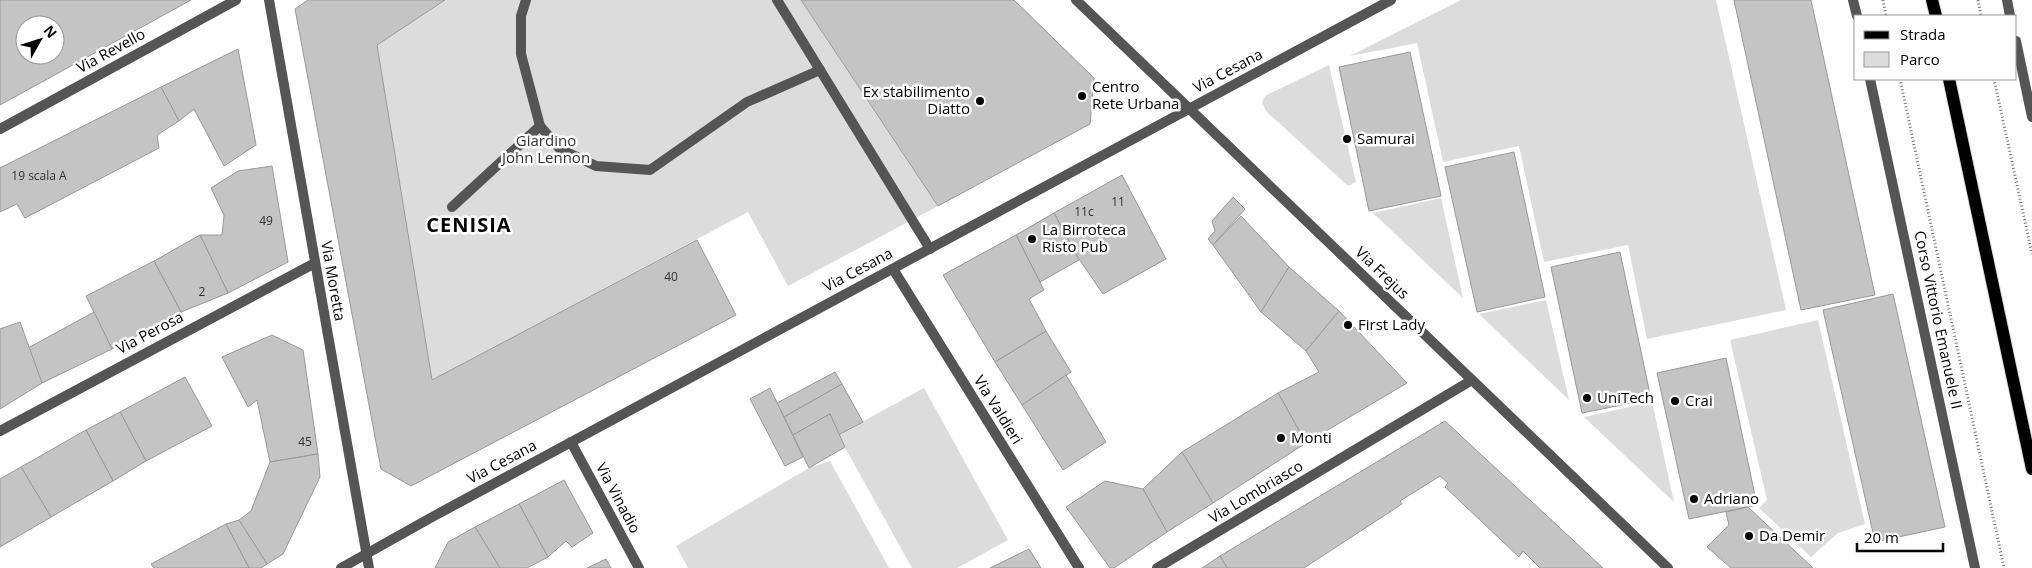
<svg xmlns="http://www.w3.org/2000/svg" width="2032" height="568" viewBox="0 0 2032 568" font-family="'Open Sans',sans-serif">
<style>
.green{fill:#dcdcdc}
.building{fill:#c4c4c4;stroke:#999;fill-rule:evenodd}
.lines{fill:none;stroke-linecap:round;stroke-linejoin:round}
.primary-casing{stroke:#dbdbdb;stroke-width:14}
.path{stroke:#777;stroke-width:3;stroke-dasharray:1 2.5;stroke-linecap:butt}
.street{stroke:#555;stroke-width:10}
.primary{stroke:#000;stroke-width:12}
.poi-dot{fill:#000;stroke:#fff;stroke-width:2}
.labels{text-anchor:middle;stroke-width:5;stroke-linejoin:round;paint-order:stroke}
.number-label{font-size:12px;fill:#313131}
.street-label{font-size:15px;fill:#000;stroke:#fff}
.poi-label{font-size:15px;fill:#000;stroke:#fff;text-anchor:start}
.park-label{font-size:15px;fill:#333;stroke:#fff}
.district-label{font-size:20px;font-weight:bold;letter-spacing:1px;fill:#000;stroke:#fff}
</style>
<rect width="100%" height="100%" fill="#fff"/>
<g class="green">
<polygon points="445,0 801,0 938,206 788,286 748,212 432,380 377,45"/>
<polygon points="1461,0 1716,0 1786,310 1647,339 1628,245 1544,262 1519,146 1443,162 1417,43 1350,56"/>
<polygon points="1329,65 1356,182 1348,186 1266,111 1262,103 1265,96"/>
<polygon points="1441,198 1463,298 1373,213"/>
<polygon points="1546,300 1569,400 1479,314"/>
<polygon points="1818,320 1865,524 1838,533 1811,557 1759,508 1767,500 1730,340"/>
<polygon points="924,388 1008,540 957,568 912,568 838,435"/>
<polygon points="1652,402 1674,502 1584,417"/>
<polygon points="830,461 889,568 688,568 676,546 809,468"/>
</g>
<g class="building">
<path d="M0 0H191L0 105ZM25 25H55V55H25Z"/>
<polygon points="308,0 445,0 377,45 432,380 697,240 736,315 411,486 381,469 295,9"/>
<polygon points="801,0 1014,0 1094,78 1090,124 938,206"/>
<polygon points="1734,0 1811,0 1875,295 1801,310"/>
<polygon points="238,49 256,145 224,166 194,109 179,121 161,87"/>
<polygon points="1410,52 1441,196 1369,211 1339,67"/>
<polygon points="161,87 179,121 157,135 159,148 25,218 17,204 0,212 0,168"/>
<polygon points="1514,152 1545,297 1477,312 1445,167"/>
<polygon points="272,166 288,262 228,293 200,235 222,235 224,215 211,188 238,171"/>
<polygon points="1122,175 1166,259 1103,294 1077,256 1054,213"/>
<polygon points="1233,197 1245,209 1213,245 1208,239 1215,231 1212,221"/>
<polygon points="1054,213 1079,260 1040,282 1016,235"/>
<polygon points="1241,216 1289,267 1261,312 1213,245"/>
<polygon points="200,235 228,293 181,312 154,261"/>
<polygon points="1016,235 1044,290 1029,299 1046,331 995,362 943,275"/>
<polygon points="1620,252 1651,399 1582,413 1551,267"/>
<polygon points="154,261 181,312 112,349 86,296"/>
<polygon points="1289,267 1339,311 1306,351 1261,312"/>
<polygon points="1893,294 1945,527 1875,542 1823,310"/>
<polygon points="1339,311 1407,383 1306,443 1278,393 1319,372 1306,351"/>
<polygon points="94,312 112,349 42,383 28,348"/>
<polygon points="20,322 42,383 0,409 0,329"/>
<polygon points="1046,331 1071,372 1022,405 995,362"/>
<polygon points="272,335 303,350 318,454 270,462 257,400 248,407 222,357"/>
<polygon points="1726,358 1757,505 1689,519 1657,373"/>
<polygon points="835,372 842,384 784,417 777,403"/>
<polygon points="1066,375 1106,442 1063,470 1022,405"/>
<polygon points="185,377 212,426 146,461 120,412"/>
<polygon points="842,384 863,422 838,435 830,414 793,435 784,417"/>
<polygon points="770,388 803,457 785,466 750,399"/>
<polygon points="1278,393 1306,443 1213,503 1182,452"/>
<polygon points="120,412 146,461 113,481 86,430"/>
<polygon points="830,414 845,447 809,468 793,435"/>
<polygon points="1445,421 1603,568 1540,568 1523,551 1519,557 1445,487 1448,483 1440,476 1400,501 1402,504 1304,568 1227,568 1220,556"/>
<polygon points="86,430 113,481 51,517 21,467"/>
<polygon points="1182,452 1213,503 1167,532 1143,489"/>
<polygon points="318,454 320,477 283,554 267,564 239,520 251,511 270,462"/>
<polygon points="21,467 51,517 0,547 0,479"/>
<polygon points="564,480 593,533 572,547 566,541 548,557 519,504"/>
<polygon points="1105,481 1143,489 1167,532 1114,568 1110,568 1066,507"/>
<polygon points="519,504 548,557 527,568 500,568 475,527"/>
<polygon points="1748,507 1813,568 1731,568 1707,547 1729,525 1726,512"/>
<polygon points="239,520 267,564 261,568 249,568 226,524"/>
<polygon points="226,524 249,568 154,568 151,564"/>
<polygon points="475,527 500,568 435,568 448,542"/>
<polygon points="1029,549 1041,568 990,568"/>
<polygon points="1220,556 1227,568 1202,568"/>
<polygon points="606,559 611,568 587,568"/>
</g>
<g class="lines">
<g class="primary-casing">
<g id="primary">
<polyline points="1932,0 1936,16"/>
<polyline points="1949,79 2032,469"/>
</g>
</g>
<g class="path">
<polyline points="1883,0 1886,16"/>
<polyline points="1978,0 1981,16"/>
<polyline points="1900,79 2004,568"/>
<polyline points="1994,79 2032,254"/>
</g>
<g class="street">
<polyline points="269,0 369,568"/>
<polyline points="526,0 521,16 521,54 540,126 560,149 596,166 650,170 747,102 820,70"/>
<polyline points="777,0 930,249"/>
<polyline points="1076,0 1668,568"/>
<polyline points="1853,0 1857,16"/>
<polyline points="2007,0 2010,16"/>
<polyline points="2016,41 2032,117"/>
<polyline points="1870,79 1975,568"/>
<polyline points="0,129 236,0"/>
<polyline points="452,207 540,126"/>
<polyline points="893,269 1079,568"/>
<polyline points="0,431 315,263"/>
<polyline points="571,442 639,568"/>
<polyline points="341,568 434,516 1391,0"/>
<polyline points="1157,568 1472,380"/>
</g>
<use href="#primary" class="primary"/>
</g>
<g class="poi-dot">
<circle cx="1082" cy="96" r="5"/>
<circle cx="980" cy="101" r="5"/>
<circle cx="1347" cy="139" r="5"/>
<circle cx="1032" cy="239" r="5"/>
<circle cx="1348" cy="325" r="5"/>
<circle cx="1587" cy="398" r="5"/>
<circle cx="1675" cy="401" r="5"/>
<circle cx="1281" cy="438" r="5"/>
<circle cx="1694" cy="499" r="5"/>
<circle cx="1749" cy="536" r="5"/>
</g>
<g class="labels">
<g class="number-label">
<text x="39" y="180">19 scala A</text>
<text x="1118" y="206">11</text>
<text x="1084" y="216">11c</text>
<text x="266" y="225">49</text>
<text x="671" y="281">40</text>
<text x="202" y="296">2</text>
<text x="305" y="446">45</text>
</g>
<g class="street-label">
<text transform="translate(111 51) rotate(-29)" y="5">Via Revello</text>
<text transform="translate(1228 71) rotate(-28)" y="5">Via Cesana</text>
<text transform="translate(858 270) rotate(-28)" y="5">Via Cesana</text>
<text transform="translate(1382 273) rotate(44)" y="5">Via Frejus</text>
<text transform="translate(333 281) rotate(80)" y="5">Via Moretta</text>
<text transform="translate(1938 320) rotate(78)" y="5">Corso Vittorio Emanuele II</text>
<text transform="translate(150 333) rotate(-28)" y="5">Via Perosa</text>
<text transform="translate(998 410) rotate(58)" y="5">Via Valdieri</text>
<text transform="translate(502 462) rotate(-28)" y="5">Via Cesana</text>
<text transform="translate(1256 492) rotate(-31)" y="5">Via Lombriasco</text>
<text transform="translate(618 498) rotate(62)" y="5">Via Vinadio</text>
</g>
<g class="poi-label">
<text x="1092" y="92">Centro<tspan x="1092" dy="17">Rete Urbana</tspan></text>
<text x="970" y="97" text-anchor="end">Ex stabilimento<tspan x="970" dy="17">Diatto</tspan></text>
<text x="1357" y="144">Samurai</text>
<text x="1042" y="235">La Birroteca<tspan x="1042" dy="17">Risto Pub</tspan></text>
<text x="1358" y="330">First Lady</text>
<text x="1597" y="403">UniTech</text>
<text x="1685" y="406">Crai</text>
<text x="1291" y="443">Monti</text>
<text x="1704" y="504">Adriano</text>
<text x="1759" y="541">Da Demir</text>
</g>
<g class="park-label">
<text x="546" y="146">Giardino<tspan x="546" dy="17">John Lennon</tspan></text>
</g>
<g class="district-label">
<text x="469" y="232">CENISIA</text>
</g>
</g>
<rect x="1854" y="15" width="162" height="65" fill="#ffffff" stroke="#999999"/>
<rect x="1864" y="31" width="25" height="8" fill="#000000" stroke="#999999"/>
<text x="1900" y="40" font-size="15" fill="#000000">Strada</text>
<rect x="1864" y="52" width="25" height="15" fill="#dcdcdc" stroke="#999999"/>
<text x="1900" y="65" font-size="15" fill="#000000">Parco</text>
<g transform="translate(40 40) rotate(51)"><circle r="24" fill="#ffffff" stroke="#999999"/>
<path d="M0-4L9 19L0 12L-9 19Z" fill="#000000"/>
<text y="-8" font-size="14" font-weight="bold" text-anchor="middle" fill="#000000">N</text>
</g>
<path d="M1857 543v8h86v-8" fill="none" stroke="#000000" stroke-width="2.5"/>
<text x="1864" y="543" font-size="15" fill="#000000" stroke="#ffffff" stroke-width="4" paint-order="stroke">20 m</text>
</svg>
